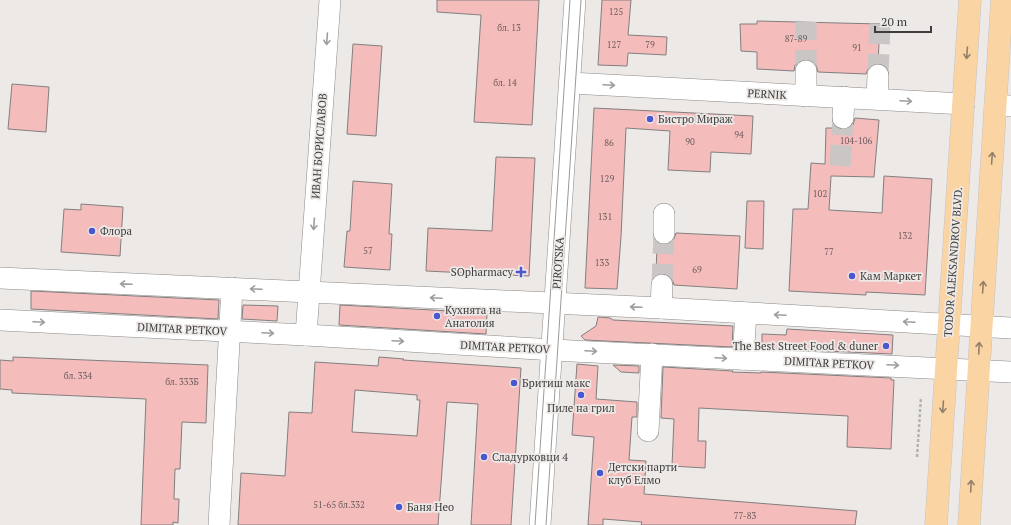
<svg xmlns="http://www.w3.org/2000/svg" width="1011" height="525" viewBox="0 0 1011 525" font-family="'PT Serif',serif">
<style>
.building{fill:#f5bcbc;stroke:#827f7f;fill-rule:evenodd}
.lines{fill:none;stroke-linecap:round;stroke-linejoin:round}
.minor-tunnel{stroke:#c9c6c5;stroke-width:21;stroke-dasharray:21 10;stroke-linecap:butt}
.minor-casing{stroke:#8d8a88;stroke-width:22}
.major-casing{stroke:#c5c4c4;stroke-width:23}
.path{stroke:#b4b2b0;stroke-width:2.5;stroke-dasharray:3 2;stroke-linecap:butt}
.minor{stroke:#fff;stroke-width:21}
.major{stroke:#fbd4a3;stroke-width:22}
.tram{stroke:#9c9a98;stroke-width:1}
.oneway{stroke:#9e9e9e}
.oneway2{stroke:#93806a}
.poi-dot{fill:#4b58cd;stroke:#ece9e7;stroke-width:1.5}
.labels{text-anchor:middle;stroke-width:3.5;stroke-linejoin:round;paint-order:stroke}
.number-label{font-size:9px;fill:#6c5c5c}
.street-label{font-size:11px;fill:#3e3c3c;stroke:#ece9e7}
.poi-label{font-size:11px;fill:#3e3c3c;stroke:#ece9e7;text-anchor:start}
</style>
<rect width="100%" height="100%" fill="#ece9e7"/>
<g class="building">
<polygon points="437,0 539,0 532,125 474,122 481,15 437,12"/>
<polygon points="602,0 631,0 628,35 667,37 666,55 628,53 627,66 598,65"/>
<polygon points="757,21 880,24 878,63 872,65 868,69 866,74 818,72 816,65 812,60 806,59 800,61 795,65 794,71 757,69 757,52 741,51 740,24 757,24"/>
<polygon points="353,44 382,46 376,136 347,134"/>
<polygon points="12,84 49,87 46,132 8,129"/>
<polygon points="594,108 753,116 751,154 711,152 710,172 668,170 670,131 626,128 621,237 617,289 585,288"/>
<polygon points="855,118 879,120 874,177 831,176 829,210 882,213 884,176 932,179 925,295 866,292 866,295 789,291 793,209 808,209 811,163 825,164 826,128 836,128 843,130 848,129 853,125"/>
<polygon points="496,157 535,158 529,276 426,271 428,228 492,231"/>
<polygon points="353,181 392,184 389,234 392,234 390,270 344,267 347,231 350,231"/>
<polygon points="747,201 764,201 763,249 745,248"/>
<polygon points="81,204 123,207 120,256 61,252 64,209 81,210"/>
<polygon points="676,233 740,236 737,289 674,285 672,279 668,275 662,273 656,275 657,243 664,245 670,244 674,239"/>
<polygon points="31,291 219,300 218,319 31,309"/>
<polygon points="243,305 278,306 277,321 242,319"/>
<polygon points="340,305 487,313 486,334 339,325"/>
<polygon points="598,317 610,318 613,320 733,326 732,347 585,340 581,336 596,326"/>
<polygon points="787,329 893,335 892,354 762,348 762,334 786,335"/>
<polygon points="13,357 208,365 206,423 182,422 180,469 175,469 174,499 179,499 178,523 173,522 173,525 141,525 146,399 12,393 12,390 0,389 0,360 13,361"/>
<path d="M379 357 404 359 403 360 521 368 511 525H471L478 404 447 402 438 525H238L241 473 285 476 289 412 312 413 315 362 378 366ZM355 390 417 395V400H420L417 436 352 432Z"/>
<polygon points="577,364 598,366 596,399 637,402 637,417 632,417 629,460 646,461 644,494 857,511 855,525 641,525 642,522 603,519 603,525 588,525 594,437 572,435"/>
<polygon points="613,365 639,366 639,373 621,372"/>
<polygon points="663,367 733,371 732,372 761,373 761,372 891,378 891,380 894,380 891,449 847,447 848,416 699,408 698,441 706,441 705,468 672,466 674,419 661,418"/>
</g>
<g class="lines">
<g class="minor-tunnel">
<polyline points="806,71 806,22"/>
<polyline points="878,75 880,24"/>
<polyline points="840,166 843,118"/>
<polyline points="662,285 664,233"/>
</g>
<g class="minor-casing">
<g id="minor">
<polyline points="806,71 806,96"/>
<polyline points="570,83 964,104"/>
<polyline points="877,99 878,75"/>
<polyline points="995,105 1011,106"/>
<polyline points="843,118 844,97"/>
<polyline points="664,233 664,214"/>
<polyline points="0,278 661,308 1011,328"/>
<polyline points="661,308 662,285"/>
<polyline points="0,320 306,335 572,351 1011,372"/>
<polyline points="306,335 330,0"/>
<polyline points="743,359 746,313"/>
<polyline points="648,431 652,354"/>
<polyline points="219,525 232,288"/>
<polyline points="540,525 575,0"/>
</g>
</g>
<g class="major-casing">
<g id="major">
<polyline points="936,525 970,0"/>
<polyline points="969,525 1002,0"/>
</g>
</g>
<polyline class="path" points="917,457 921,397"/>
<use href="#minor" class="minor"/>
<use href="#major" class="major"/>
<g class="tram">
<polyline points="535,525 570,0"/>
<polyline points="546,525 581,0"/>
</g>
</g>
<defs><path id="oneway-shaft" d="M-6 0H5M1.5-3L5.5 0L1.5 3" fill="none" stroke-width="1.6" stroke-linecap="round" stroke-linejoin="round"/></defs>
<g class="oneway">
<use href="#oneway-shaft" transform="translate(327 39) rotate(94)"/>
<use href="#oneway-shaft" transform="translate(609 85) rotate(3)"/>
<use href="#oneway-shaft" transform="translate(906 101) rotate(3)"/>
<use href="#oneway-shaft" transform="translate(314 224) rotate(94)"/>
<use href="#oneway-shaft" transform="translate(126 284) rotate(-178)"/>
<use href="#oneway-shaft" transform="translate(256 289) rotate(-178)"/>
<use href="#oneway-shaft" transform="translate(436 298) rotate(-177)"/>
<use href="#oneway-shaft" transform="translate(636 307) rotate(-178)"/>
<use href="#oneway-shaft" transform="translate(780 315) rotate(-177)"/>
<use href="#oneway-shaft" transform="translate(39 322) rotate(3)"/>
<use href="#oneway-shaft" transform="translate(909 322) rotate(-177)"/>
<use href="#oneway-shaft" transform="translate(268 333) rotate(3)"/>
<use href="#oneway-shaft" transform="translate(398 341) rotate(3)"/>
<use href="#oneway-shaft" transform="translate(591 351) rotate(3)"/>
<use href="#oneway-shaft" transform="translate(721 358) rotate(3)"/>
<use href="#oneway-shaft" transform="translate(893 365) rotate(3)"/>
</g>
<g class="oneway2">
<use href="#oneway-shaft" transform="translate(967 53) rotate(94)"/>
<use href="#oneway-shaft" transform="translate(992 158) rotate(-86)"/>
<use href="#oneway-shaft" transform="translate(983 287) rotate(-86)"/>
<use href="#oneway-shaft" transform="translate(979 348) rotate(-87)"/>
<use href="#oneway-shaft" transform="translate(943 407) rotate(94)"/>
<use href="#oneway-shaft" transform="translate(971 486) rotate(-87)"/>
</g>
<g class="poi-dot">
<circle cx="650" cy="119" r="4"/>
<circle cx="92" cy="231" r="4"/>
<path d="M519 266h4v4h4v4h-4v4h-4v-4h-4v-4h4z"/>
<circle cx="852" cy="276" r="4"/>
<circle cx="437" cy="316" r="4"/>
<circle cx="886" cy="346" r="4"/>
<circle cx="514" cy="383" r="4"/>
<circle cx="581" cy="395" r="4"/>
<circle cx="484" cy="457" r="4"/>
<circle cx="600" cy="473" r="4"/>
<circle cx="399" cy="507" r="4"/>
</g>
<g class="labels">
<g class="number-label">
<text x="616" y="15">125</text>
<text x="509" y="31">бл. 13</text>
<text x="796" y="42">87-89</text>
<text x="614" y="48">127</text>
<text x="650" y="48">79</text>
<text x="857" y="51">91</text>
<text x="505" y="86">бл. 14</text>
<text x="739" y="138">94</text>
<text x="856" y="144">104-106</text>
<text x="690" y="145">90</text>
<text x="609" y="146">86</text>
<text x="607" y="182">129</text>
<text x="820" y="197">102</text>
<text x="605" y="220">131</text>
<text x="905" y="239">132</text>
<text x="368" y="254">57</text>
<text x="829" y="255">77</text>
<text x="602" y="266">133</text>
<text x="697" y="273">69</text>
<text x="78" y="379">бл. 334</text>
<text x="182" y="385">бл. 333Б</text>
<text x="339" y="508">51-65 бл.332</text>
<text x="745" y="519">77-83</text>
</g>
<g class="street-label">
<text transform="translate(767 94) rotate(3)" y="4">PERNIK</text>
<text transform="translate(319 146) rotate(-86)" y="4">ИВАН БОРИСЛАВОВ</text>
<text transform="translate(953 262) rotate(-86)" y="4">TODOR ALEKSANDROV BLVD.</text>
<text transform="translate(558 263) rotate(-86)" y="4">PIROTSKA</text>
<text transform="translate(182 329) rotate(3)" y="4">DIMITAR PETKOV</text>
<text transform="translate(505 347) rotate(3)" y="4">DIMITAR PETKOV</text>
<text transform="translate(829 363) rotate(3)" y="4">DIMITAR PETKOV</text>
</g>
<g class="poi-label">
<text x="658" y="123">Бистро Мираж</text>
<text x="100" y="235">Флора</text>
<text x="513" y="276" text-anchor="end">SOpharmacy</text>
<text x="860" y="280">Кам Маркет</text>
<text x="445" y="314">Кухнята на<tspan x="445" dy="13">Анатолия</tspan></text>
<text x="878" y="350" text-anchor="end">The Best Street Food &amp; duner</text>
<text x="522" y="387">Бритиш макс</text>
<text x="581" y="412" text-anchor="middle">Пиле на грил</text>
<text x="492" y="461">Сладурковци 4</text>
<text x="608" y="471">Детски парти<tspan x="608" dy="13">клуб Елмо</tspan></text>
<text x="407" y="511">Баня Нео</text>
</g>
</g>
<path d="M875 26v6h56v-6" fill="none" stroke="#3e3c3c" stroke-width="2"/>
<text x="881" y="26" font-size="12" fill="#3e3c3c" stroke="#ece9e7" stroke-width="3" paint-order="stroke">20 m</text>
</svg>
